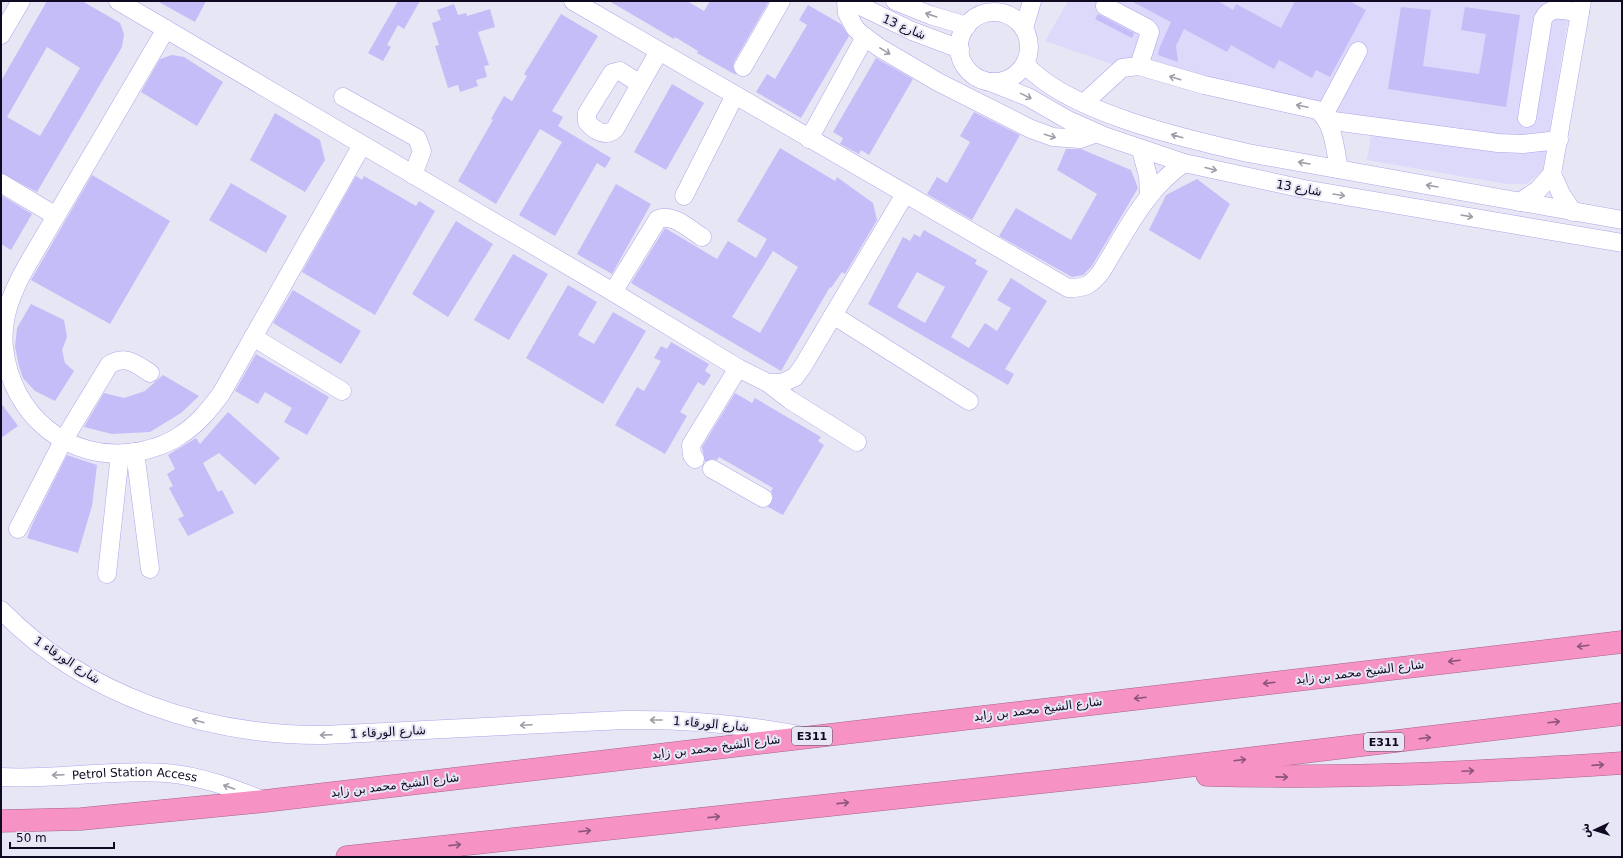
<svg xmlns="http://www.w3.org/2000/svg" width="1623" height="858" viewBox="0 0 1623 858" font-family="'DejaVu Sans',Cairo,sans-serif">
<style>
.built{fill:#dcd9fa}
.building{fill:#c4bdf7;fill-rule:evenodd}
.lines{fill:none;stroke-linecap:round;stroke-linejoin:round}
.minor-casing{stroke:#aea5ec;stroke-width:19}
.highway-casing{stroke:#a5638b;stroke-width:23}
.minor{stroke:#fff;stroke-width:18}
.highway{stroke:#f693c4;stroke-width:22}
.oneway{stroke:#9f9da7}
.oneway2{stroke:#8e557b}
.labels{text-anchor:middle;stroke-width:4;stroke-linejoin:round;paint-order:stroke}
.shield{fill:#e7e6f5;stroke:#504b61;stroke-width:1}
.shield-label{font-size:11px;font-weight:bold;fill:#0f0922}
.street-label{font-size:12px;fill:#0f0922;stroke:#e7e6f5}
</style>
<rect width="100%" height="100%" fill="#e7e6f5"/>
<polygon class="built" points="1068,1 1571,1 1543,170 1527,184 1507,184 1367,160 1372,130 1254,106 1182,88 1045,41"/>
<g class="building">
<path d="M47 1H82L120 23 124 34 122 47 37 192 1 173V81ZM47 47 80 68 40 136 7 117Z"/>
<polygon points="157,1 206,1 195,22"/>
<polygon points="398,1 420,1 404,29 398,25 387,45 391,47 383,61 368,53"/>
<polygon points="609,1 687,1 704,11 710,1 769,1 734,62 733,67 736,75 697,53 698,51 675,37 674,39"/>
<polygon points="1131,1 1218,1 1233,10 1236,4 1281,28 1295,1 1349,1 1366,10 1330,77 1316,70 1312,78 1279,60 1274,69 1231,45 1227,52 1184,29 1176,46 1178,62 1158,55 1159,49 1171,22"/>
<polygon points="454,4 458,15 466,13 467,16 490,9 495,27 478,32 489,65 484,66 487,77 476,80 478,86 460,92 458,85 448,88 435,46 439,45 432,23 441,20 437,10"/>
<polygon points="808,5 841,24 849,36 801,118 756,92 767,74 775,79 807,25 799,20"/>
<polygon points="1401,7 1431,10 1423,66 1479,74 1486,34 1461,30 1465,7 1520,15 1506,107 1388,89"/>
<polygon points="561,14 598,36 552,111 563,117 558,126 611,158 605,168 597,163 555,236 519,215 562,142 540,129 496,204 458,181 493,120 491,119 504,96 512,101 527,76 524,74"/>
<polygon points="1098,14 1134,33 1132,38 1095,19"/>
<polygon points="172,55 184,57 223,82 197,126 141,92 160,59"/>
<polygon points="876,58 913,79 869,155 861,150 859,154 840,144 843,138 833,132"/>
<polygon points="672,84 704,103 666,170 634,152"/>
<polygon points="974,112 1020,135 972,220 927,194 937,177 947,183 970,142 960,136"/>
<polygon points="275,113 320,140 325,160 305,192 250,160"/>
<path d="M780 148 835 181 837 177 873 203 877 220 845 274 842 272 831 288 830 287 781 371 631 283 665 228 717 259 728 241 756 258 767 239 737 221ZM773 251 798 267 760 333 732 317Z"/>
<polygon points="1066,149 1081,149 1131,170 1138,188 1092,266 1083,275 1072,277 999,236 1016,208 1071,240 1097,194 1057,170"/>
<polygon points="92,175 170,221 110,324 31,280"/>
<polygon points="356,176 362,180 364,176 416,206 419,201 435,211 375,315 302,272"/>
<polygon points="1197,179 1230,204 1200,260 1149,230 1166,195"/>
<polygon points="231,183 287,216 266,253 209,220"/>
<polygon points="616,184 651,204 612,274 577,254"/>
<polygon points="1,195 32,214 11,250 1,244"/>
<polygon points="456,221 493,244 448,317 412,294"/>
<path d="M924 230 977 260 975 264 988 271 951 337 969 348 985 323 997 331 1011 308 997 300 1011 278 1047 301 1005 369 1014 374 1008 385 868 304 903 237 910 241 914 234 920 237ZM917 272 945 287 925 323 897 307Z"/>
<polygon points="513,254 548,274 509,340 474,320"/>
<polygon points="568,285 597,302 578,335 594,344 613,312 646,331 603,404 526,358"/>
<polygon points="293,290 361,331 341,364 273,323"/>
<polygon points="31,304 64,320 67,337 62,350 65,363 74,371 55,401 35,391 23,378 19,366 15,347 17,328"/>
<polygon points="671,342 709,364 705,371 711,375 704,386 698,382 680,412 687,416 665,454 615,425 637,387 644,391 661,361 654,358 661,346 667,349"/>
<polygon points="256,354 329,397 307,435 284,422 292,408 265,392 258,404 235,391"/>
<polygon points="163,375 199,396 181,413 150,432 112,434 84,427 104,393 124,398 145,391"/>
<polygon points="735,393 752,403 755,398 821,437 818,441 824,445 783,515 768,507 773,498 771,491 773,488 719,457 717,460 712,459 705,462 702,447"/>
<polygon points="1,403 18,426 1,438"/>
<polygon points="228,412 280,458 255,485 219,453 203,463 218,492 222,490 234,513 188,536 178,519 184,516 169,488 173,486 167,474 175,469 168,455 196,438 200,444"/>
<polygon points="67,455 97,465 92,506 78,553 27,538 32,525"/>
</g>
<g class="lines">
<g class="minor-casing">
<g id="minor">
<polyline points="118,1 613,292 738,368 768,383 782,383 795,377 803,366 905,194"/>
<path d="M573 1 1068 288C1085 288 1090 286 1101 272 1126 232 1144 191 1184 163"/>
<polyline points="846,1 847,13 855,28 861,34 880,48 938,82 1031,129 1053,137 1080,139 1097,133"/>
<polyline points="850,1 912,31 960,49"/>
<polyline points="895,1 930,15 967,26"/>
<polyline points="1105,6 1147,28 1150,32 1139,66"/>
<circle cx="994" cy="47" r="35"/>
<polyline points="1024,28 1032,1"/>
<path d="M166 29 26 267C12 292 1 318 4 347 11 416 69 463 137 452 151 449 167 445 179 436 197 425 209 410 221 394L362 145"/>
<polyline points="1,35 21,1"/>
<path d="M1025 64C1067 112 1186 139 1248 153L1622 220"/>
<polyline points="743,67 781,1"/>
<polyline points="990,82 1028,97 1068,120 1104,136 1184,163 1304,189 1622,243"/>
<path d="M640 84 620 71 612 73 587 113V122C594 130 605 138 615 129L659 51"/>
<polyline points="343,97 417,138 422,151 413,175"/>
<path d="M1084 103 1122 68 1139 66 1204 85 1317 110C1334 122 1335 150 1339 169"/>
<polyline points="1324,115 1358,51"/>
<path d="M1527 118 1543 19C1550 4 1567 11 1580 13"/>
<polyline points="1326,120 1498,143 1523,144 1559,140"/>
<polyline points="809,139 865,37"/>
<polyline points="1141,150 1148,176 1149,193"/>
<polyline points="1552,174 1561,194 1573,212"/>
<polyline points="1,183 56,216"/>
<polyline points="684,196 735,95"/>
<polyline points="1520,202 1538,190 1552,174 1582,1"/>
<path d="M613 292 658 219C673 213 689 229 702 237"/>
<polyline points="833,315 969,401"/>
<polyline points="253,337 342,391"/>
<polyline points="768,383 790,400 857,442"/>
<polyline points="135,452 150,569"/>
<polyline points="695,459 692,455 691,445 738,368"/>
<polyline points="712,469 763,498"/>
<path d="M18 529 63 441 109 365C125 354 136 364 150 373"/>
<polyline points="107,574 120,454"/>
<path d="M1 610C85 696 206 736 324 735L624 720C683 719 741 724 799 735"/>
<path id="s1" d="M1 777C56 780 111 769 166 773 201 776 233 788 265 801"/>
</g>
</g>
<g class="highway-casing">
<g id="highway">
<path d="M1207 775C1345 779 1484 772 1622 763"/>
<polyline points="1,821 81,819 265,801 1622,642"/>
<polyline points="347,857 1146,771 1622,714"/>
</g>
</g>
<use href="#minor" class="minor"/>
<use href="#highway" class="highway"/>
</g>
<defs><path id="oneway-shaft" d="M-6 0H5M1.5-3L5.5 0L1.5 3" fill="none" stroke-width="1.6" stroke-linecap="round" stroke-linejoin="round"/></defs>
<g class="oneway">
<use href="#oneway-shaft" transform="translate(931 15) rotate(-161)"/>
<use href="#oneway-shaft" transform="translate(885 51) rotate(31)"/>
<use href="#oneway-shaft" transform="translate(1175 78) rotate(-163)"/>
<use href="#oneway-shaft" transform="translate(1026 96) rotate(26)"/>
<use href="#oneway-shaft" transform="translate(1302 106) rotate(-168)"/>
<use href="#oneway-shaft" transform="translate(1050 136) rotate(17)"/>
<use href="#oneway-shaft" transform="translate(1177 136) rotate(-164)"/>
<use href="#oneway-shaft" transform="translate(1304 163) rotate(-170)"/>
<use href="#oneway-shaft" transform="translate(1211 169) rotate(14)"/>
<use href="#oneway-shaft" transform="translate(1432 186) rotate(-170)"/>
<use href="#oneway-shaft" transform="translate(1339 195) rotate(9)"/>
<use href="#oneway-shaft" transform="translate(1467 216) rotate(10)"/>
<use href="#oneway-shaft" transform="translate(656 720) rotate(-180)"/>
<use href="#oneway-shaft" transform="translate(198 721) rotate(-166)"/>
<use href="#oneway-shaft" transform="translate(526 725) rotate(177)"/>
<use href="#oneway-shaft" transform="translate(326 735) rotate(178)"/>
<use href="#oneway-shaft" transform="translate(58 775) rotate(178)"/>
<use href="#oneway-shaft" transform="translate(229 787) rotate(-161)"/>
</g>
<g class="oneway2">
<use href="#oneway-shaft" transform="translate(1583 646) rotate(173)"/>
<use href="#oneway-shaft" transform="translate(1454 661) rotate(173)"/>
<use href="#oneway-shaft" transform="translate(1269 683) rotate(173)"/>
<use href="#oneway-shaft" transform="translate(1140 698) rotate(173)"/>
<use href="#oneway-shaft" transform="translate(1554 722) rotate(-7)"/>
<use href="#oneway-shaft" transform="translate(1425 738) rotate(-7)"/>
<use href="#oneway-shaft" transform="translate(1240 760) rotate(-7)"/>
<use href="#oneway-shaft" transform="translate(1598 765) rotate(-4)"/>
<use href="#oneway-shaft" transform="translate(1468 771) rotate(-3)"/>
<use href="#oneway-shaft" transform="translate(1282 777) rotate(1)"/>
<use href="#oneway-shaft" transform="translate(843 803) rotate(-6)"/>
<use href="#oneway-shaft" transform="translate(714 817) rotate(-6)"/>
<use href="#oneway-shaft" transform="translate(585 831) rotate(-6)"/>
<use href="#oneway-shaft" transform="translate(455 845) rotate(-6)"/>
</g>
<g class="labels">
<g class="shield">
<rect x="792" y="727" width="40" height="18" rx="3"/>
<rect x="1364" y="733" width="40" height="18" rx="3"/>
</g>
<g class="shield-label">
<text x="812" y="740">E311</text>
<text x="1384" y="746">E311</text>
</g>
<g class="street-label">
<text transform="translate(904 27) rotate(23)" y="4">شارع 13</text>
<text transform="translate(1299 188) rotate(10)" y="4">شارع 13</text>
<text transform="translate(67 660) rotate(33)" y="4">شارع الورقاء 1</text>
<text transform="translate(1360 672) rotate(-7)" y="4">شارع الشيخ محمد بن زايد</text>
<text transform="translate(1038 709) rotate(-7)" y="4">شارع الشيخ محمد بن زايد</text>
<text transform="translate(711 724) rotate(5)" y="4">شارع الورقاء 1</text>
<text transform="translate(388 732) rotate(-3)" y="4">شارع الورقاء 1</text>
<text transform="translate(716 747) rotate(-7)" y="4">شارع الشيخ محمد بن زايد</text>
<text dy="4" stroke="none"><textPath href="#s1" startOffset="134">Petrol Station Access</textPath></text>
<text transform="translate(395 785) rotate(-7)" y="4">شارع الشيخ محمد بن زايد</text>
</g>
</g>
<rect width="1623" height="858" fill="none" stroke="#0f0922" stroke-width="4"/>
<g transform="translate(1595 830) rotate(266)" stroke="#e7e6f5" stroke-width="3" paint-order="stroke">
<path d="M0-3L7 15L0 10L-7 15Z" fill="#0f0922"/>
<text y="-6" font-size="11" font-weight="bold" text-anchor="middle" fill="#0f0922">ش</text>
</g>
<path d="M10 842v6h104v-6" fill="none" stroke="#0f0922" stroke-width="2"/>
<text x="16" y="842" font-size="12" fill="#0f0922" stroke="#e7e6f5" stroke-width="3" paint-order="stroke">50 m</text>
</svg>
